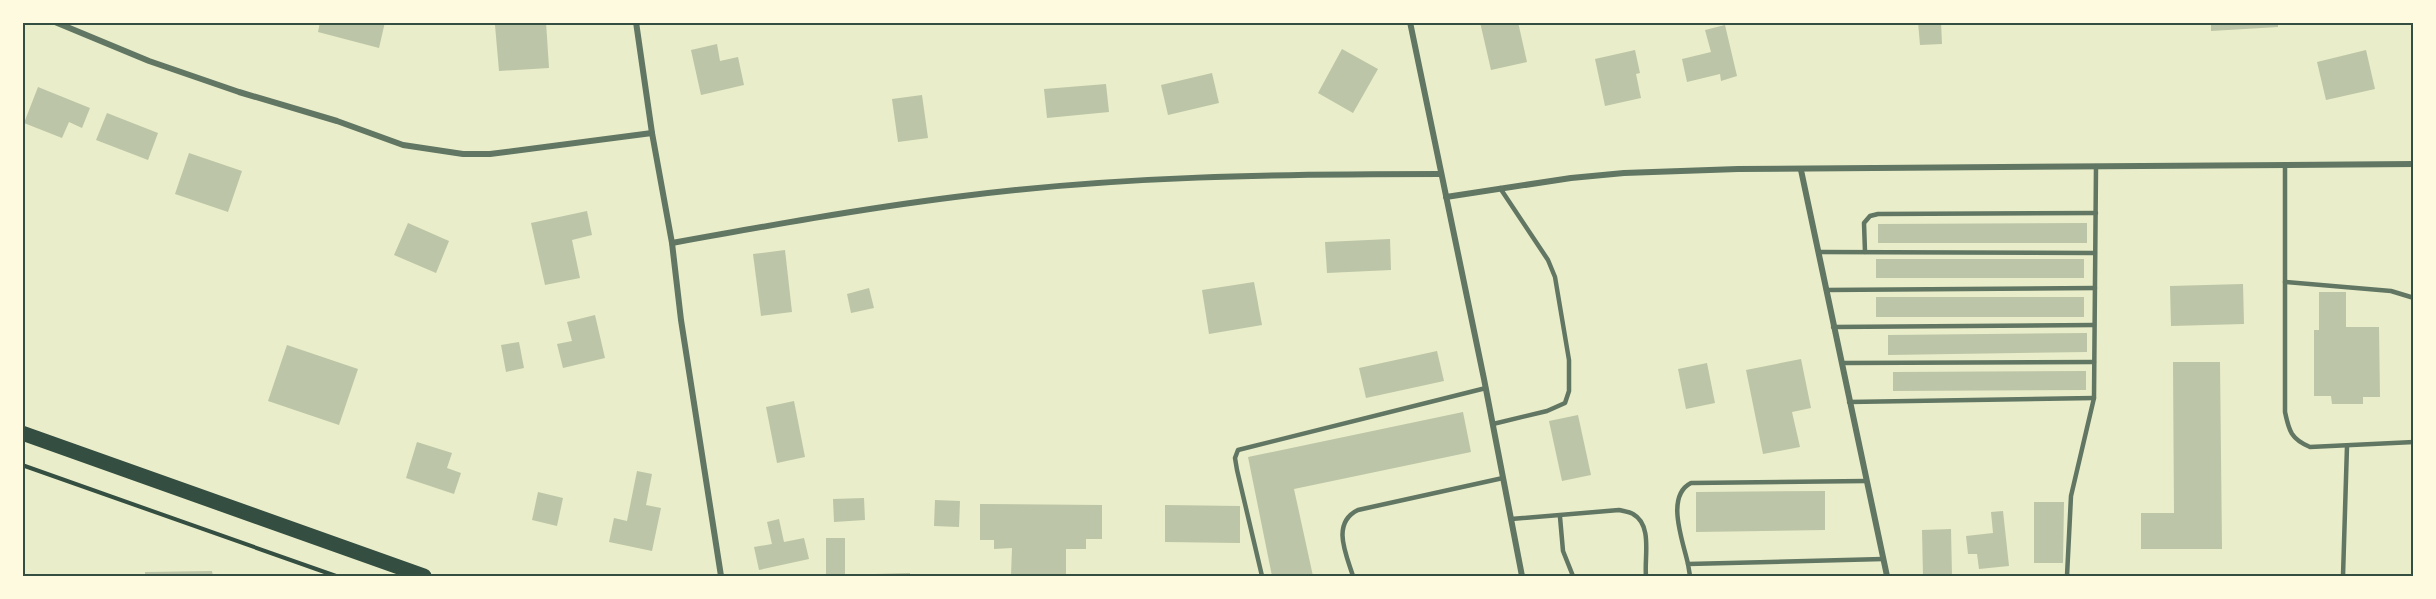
<svg xmlns="http://www.w3.org/2000/svg" width="2436" height="599" viewBox="0 0 2436 599" font-family="Lato,sans-serif">
<style>
.building{fill:#bcc5a7}
.lines{fill:none;stroke-linecap:round;stroke-linejoin:round}
.path{stroke:#344e41;stroke-width:4}
.service{stroke:#617663;stroke-width:4.5}
.minor{stroke:#617663;stroke-width:6}
.primary{stroke:#344e41;stroke-width:15}
.neatline{fill:none;stroke:#344e41;stroke-width:2}
</style>
<rect width="100%" height="100%" fill="#e9edc9"/>
<g class="building">
<polygon points="320,22 385,22 379,48 318,32"/>
<polygon points="546,22 549,68 499,71 495,25"/>
<polygon points="1480,22 1518,22 1527,62 1491,70"/>
<polygon points="1918,22 1941,22 1942,44 1920,45"/>
<polygon points="2211,22 2278,22 2278,27 2211,31"/>
<polygon points="1725,25 1737,76 1721,81 1720,74 1687,82 1682,59 1711,52 1705,30"/>
<polygon points="717,44 720,61 738,57 744,85 701,95 691,50"/>
<polygon points="1342,49 1378,69 1353,113 1318,93"/>
<polygon points="1635,50 1640,73 1636,74 1641,98 1605,106 1595,59"/>
<polygon points="2366,50 2375,89 2326,100 2317,62"/>
<polygon points="1212,73 1219,103 1168,115 1161,85"/>
<polygon points="1106,84 1109,112 1047,118 1044,89"/>
<polygon points="38,87 90,108 82,128 69,122 62,138 24,123"/>
<polygon points="922,95 928,138 898,142 892,99"/>
<polygon points="107,113 158,133 148,160 96,140"/>
<polygon points="189,153 242,171 228,212 175,194"/>
<polygon points="587,211 592,235 572,240 580,278 545,285 531,223"/>
<polygon points="408,223 449,241 436,273 394,255"/>
<polygon points="2087,223 2087,243 1878,243 1878,224"/>
<polygon points="1390,239 1391,270 1327,273 1325,242"/>
<polygon points="785,250 792,312 761,316 753,254"/>
<rect x="1876" y="259" width="208" height="19"/>
<polygon points="1254,282 1262,325 1209,334 1202,290"/>
<polygon points="2243,284 2244,324 2171,326 2170,286"/>
<polygon points="869,288 874,308 851,313 847,294"/>
<polygon points="2319,292 2346,292 2346,327 2379,327 2380,397 2363,397 2363,404 2332,404 2331,396 2314,396 2314,330 2319,330"/>
<rect x="1876" y="297" width="208" height="20"/>
<polygon points="595,315 605,358 563,368 557,344 572,341 567,322"/>
<polygon points="2087,333 2087,352 1888,355 1888,335"/>
<polygon points="519,342 524,368 506,372 501,345"/>
<polygon points="287,345 358,369 339,425 268,401"/>
<polygon points="1437,351 1444,381 1366,398 1359,368"/>
<polygon points="1801,359 1811,408 1792,412 1800,447 1763,454 1746,370"/>
<polygon points="2173,362 2220,362 2222,549 2141,549 2141,513 2174,513"/>
<polygon points="1707,363 1715,403 1686,409 1678,369"/>
<polygon points="2086,371 2086,390 1893,391 1893,372"/>
<polygon points="794,401 805,457 777,463 766,407"/>
<polygon points="1463,412 1471,452 1294,489 1313,576 1272,576 1248,457"/>
<polygon points="1578,415 1591,475 1562,481 1549,421"/>
<polygon points="417,442 452,453 447,468 461,473 454,494 406,478"/>
<polygon points="637,471 652,474 646,505 661,508 652,551 609,542 614,518 627,521"/>
<polygon points="1825,491 1825,530 1696,532 1696,492"/>
<polygon points="538,492 563,498 557,526 532,520"/>
<polygon points="864,498 865,520 834,522 833,499"/>
<polygon points="935,500 960,501 959,527 934,526"/>
<polygon points="2034,502 2064,502 2063,563 2034,563"/>
<polygon points="980,504 1102,505 1102,539 1086,539 1086,549 1066,549 1066,576 1011,576 1012,548 994,549 994,540 980,540"/>
<polygon points="1165,505 1240,506 1240,543 1165,542"/>
<polygon points="2003,511 2009,566 1979,569 1977,554 1968,554 1966,536 1993,533 1991,512"/>
<polygon points="779,519 784,542 804,538 809,559 759,570 754,547 772,544 767,522"/>
<polygon points="1951,529 1952,576 1923,576 1922,530"/>
<rect x="826" y="538" width="19" height="38"/>
<polygon points="212,571 213,576 145,576 145,572"/>
<polygon points="910,573 910,576 875,576 875,574"/>
</g>
<g class="lines">
<polyline class="path" points="22,465 336,576"/>
<g class="service">
<path d="M2285 165V412C2289 431 2291 439 2310 447L2414 442"/>
<polyline points="1819,252 2095,253"/>
<polyline points="1865,252 1864,223 1870,216 1878,214 2096,213"/>
<polyline points="2285,282 2391,291 2414,298"/>
<polyline points="1826,290 2095,288"/>
<polyline points="1833,327 2094,325"/>
<polyline points="1842,363 2094,362"/>
<polyline points="1849,402 2094,398"/>
<polyline points="1493,424 1547,411 1565,403 1569,391 1569,360 1555,277 1548,260 1500,188"/>
<polyline points="1560,517 1563,551 1573,576"/>
<path d="M1511 519 1619 510C1623 511 1630 512 1633 514 1653 525 1644 558 1646 576"/>
<path d="M1688 564C1683 541 1665 496 1691 483L1866 481"/>
<polyline points="1262,576 1237,470 1235,458 1238,450 1486,388"/>
<path d="M1353 576C1346 554 1331 523 1358 510L1503 478"/>
<polyline points="1690,576 1688,564 1883,559"/>
<polyline points="2067,576 2071,496 2094,398 2096,166"/>
<polyline points="2343,576 2347,446"/>
</g>
<g class="minor">
<polyline points="55,22 149,61 239,92 337,121 403,145 463,154 490,154 652,133"/>
<polyline points="636,22 652,133 672,243 681,320 721,576"/>
<polyline points="1410,22 1484,379 1522,576"/>
<polyline points="1801,170 1887,576"/>
<polyline points="1446,197 1571,178 1624,173 1738,169 2414,164"/>
<path d="M672 243C766 226 860 209 955 197 1116 176 1279 174 1441 174"/>
</g>
<polyline class="primary" points="22,433 424,576"/>
</g>
<rect width="2436" height="599" fill="none" stroke="#fefae0" stroke-width="48"/>
<rect x="24" y="24" width="2388" height="551" class="neatline"/>
</svg>
